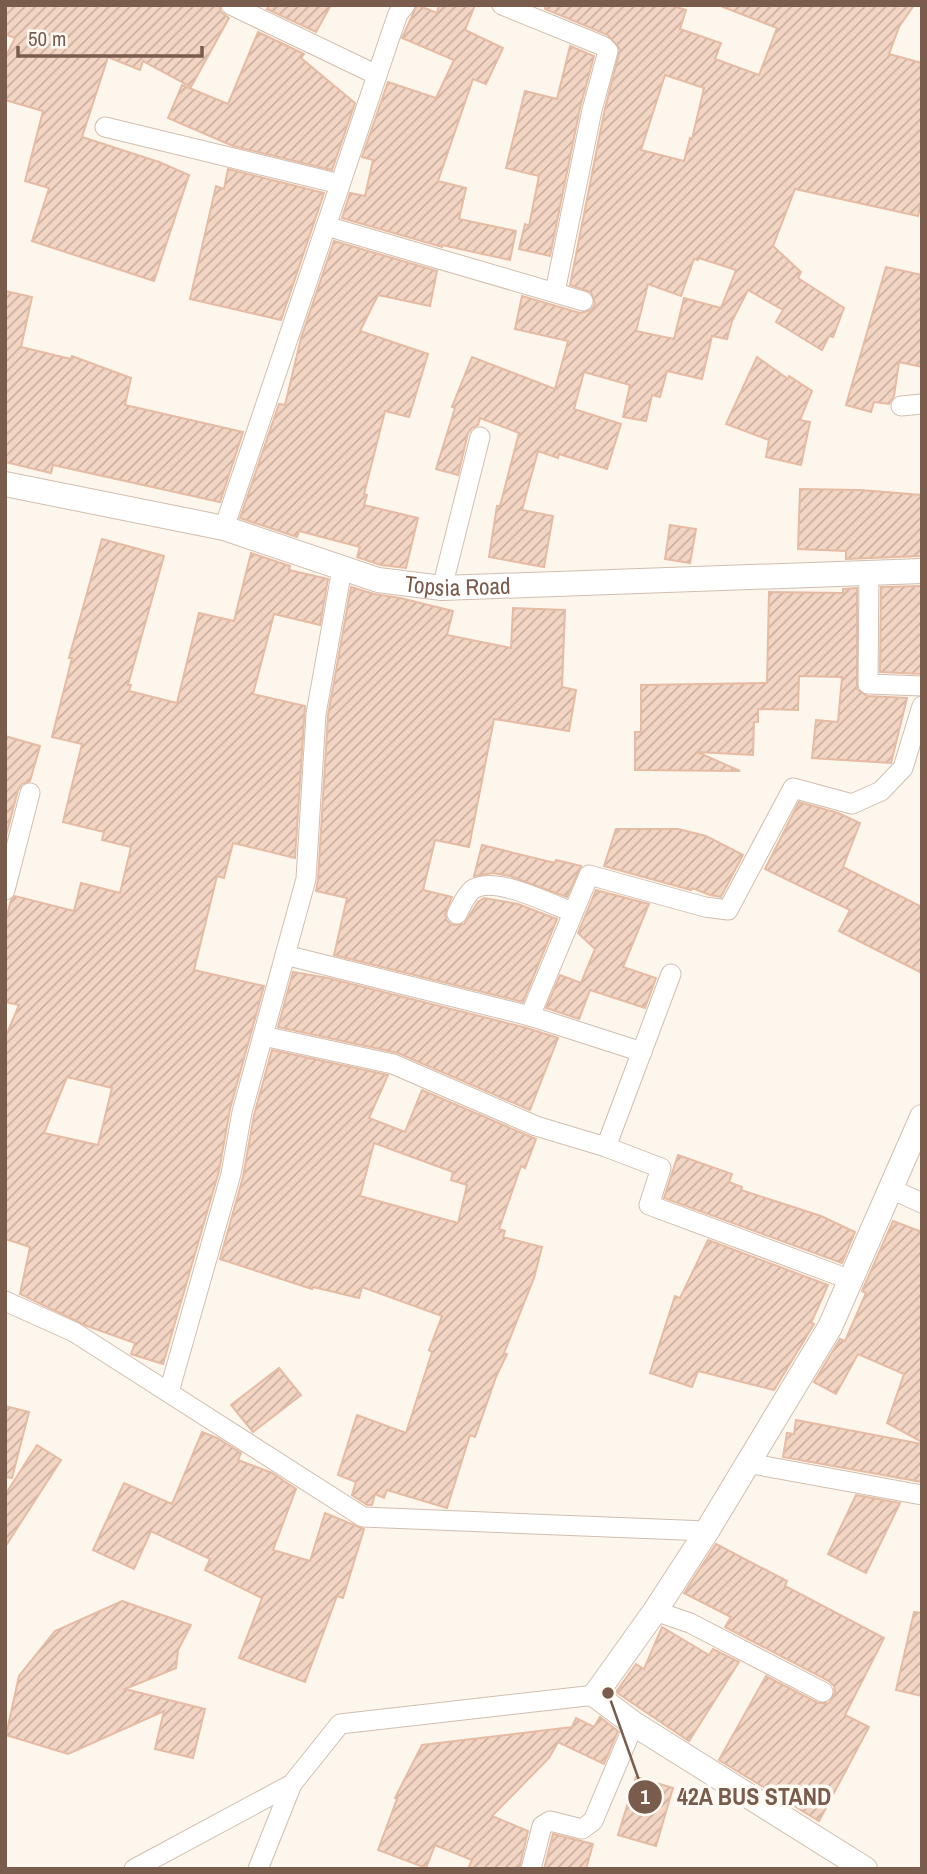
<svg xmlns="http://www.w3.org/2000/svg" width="927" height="1874" viewBox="0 0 927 1874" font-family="'Archivo Narrow',sans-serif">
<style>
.building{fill:url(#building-hatch);stroke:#e6bba3;stroke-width:2;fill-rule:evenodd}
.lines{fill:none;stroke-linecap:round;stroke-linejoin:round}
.minor-casing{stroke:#d1beb0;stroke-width:21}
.tertiary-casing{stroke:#d1beb0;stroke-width:26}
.minor{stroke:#fff;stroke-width:19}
.tertiary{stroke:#fff;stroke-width:24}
.labels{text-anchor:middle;stroke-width:7;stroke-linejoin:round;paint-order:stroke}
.street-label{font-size:23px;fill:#7a5c4d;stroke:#fffaf3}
.leader{fill:none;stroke:#7a5c4d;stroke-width:2.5}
.callout-dot{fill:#7a5c4d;stroke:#fffaf3;stroke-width:2.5}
.mark-label{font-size:21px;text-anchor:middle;font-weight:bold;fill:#fff}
.callout-label{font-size:24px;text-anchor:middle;font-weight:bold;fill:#7a5c4d;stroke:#fffaf3;stroke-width:7;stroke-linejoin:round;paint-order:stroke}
</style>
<defs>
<pattern id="building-hatch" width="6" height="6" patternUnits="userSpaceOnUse" patternTransform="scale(1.75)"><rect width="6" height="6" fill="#f3d5c3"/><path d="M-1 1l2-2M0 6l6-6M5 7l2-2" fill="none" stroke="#cab0a1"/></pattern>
</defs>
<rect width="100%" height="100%" fill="#fdf6ec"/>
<g class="building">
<polygon points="5,5 219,5 221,12 229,18 191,87 143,61 140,70 108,57 82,137 159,162 189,175 154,281 32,241 49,188 25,181 43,111 5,100 5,58 15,38 5,34"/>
<polygon points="269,5 331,5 316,32 267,9"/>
<polygon points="417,5 437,13 439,5 475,5 465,30 503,48 486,84 473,79 438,181 466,188 459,219 516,231 510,260 442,245 442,247 342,218 350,193 365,196 373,160 362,157 388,82 436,98 454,60 402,38"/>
<path d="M546 5H670L686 10 680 29 721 43 715 59 759 75 777 28 723 7V5H914L899 27 889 54 922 63V199L918 216 795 189 773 246 801 272 798 278 844 308 833 337 829 336 822 350 776 322 783 310 748 290 732 321 727 339 712 336 702 379 667 371 660 397 652 395 646 421 623 417 630 385 584 372 574 409 621 424 607 469 559 454 558 458 538 451 522 510 553 516 544 567 489 557 497 506H500L519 433 480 418 478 425 472 428 468 433 458 475 436 469 455 408 452 407 472 357 555 389 568 341 515 329 522 296 580 313 591 310 595 304 591 292 570 285 604 113 620 49 608 35 545 9ZM665 75 704 88 692 139 690 138 684 161 641 150ZM699 258 736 270 721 308 684 298 674 339 636 331 648 284 681 296 694 259 698 260Z"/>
<polygon points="258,32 304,54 301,58 355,103 332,170 233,146 168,118 182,85 228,104"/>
<polygon points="570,46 594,56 580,108 550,256 519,249 525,224 529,226 539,176 506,168 525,91 557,99"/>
<polygon points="228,169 324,193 281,320 190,299 216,186 224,189"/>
<polygon points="334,241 437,271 430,306 378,295 360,331 428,354 409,417 385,411 364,494 367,495 364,505 418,518 406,568 381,565 357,557 360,547 299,531 297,537 240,518 279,404 285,405 301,338"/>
<polygon points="886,267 922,275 922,367 899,362 894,396 889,404 874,402 871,412 846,405"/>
<polygon points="5,291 32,297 21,347 71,359 72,356 131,378 125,405 243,432 220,502 53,465 51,473 5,462"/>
<polygon points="757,357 788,379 789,376 812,391 800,420 810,422 801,465 766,457 769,440 726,424"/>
<polygon points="800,489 860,490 922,495 922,556 846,559 846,551 798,549"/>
<polygon points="670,525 696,529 690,563 665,559"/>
<path d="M102 539 164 556 128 685H131L129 691 177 703 199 613 234 621 251 553 290 566 289 570 328 579 320 625 274 614 253 694 305 706 295 858 233 843 224 878 217 876 194 970 264 986 230 1109 219 1171 163 1364 131 1354 135 1343 87 1326 20 1294 30 1247 5 1239V1038L19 1005 5 1002V923L11 900 15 896 74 911 81 883 120 893 131 847 102 840 104 832 63 822 82 744 52 737 72 658H69ZM67 1077 112 1088 98 1145 44 1133Z"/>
<polygon points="922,586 922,674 880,672 881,587"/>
<polygon points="351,587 374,594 400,598 453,611 447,635 511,648 513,608 565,610 562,687 576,690 569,731 494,719 469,847 435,840 423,890 452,897 445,914 447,921 452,925 464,924 478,902 484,898 518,904 557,919 523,1002 334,955 347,898 316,891 318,880 328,715"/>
<polygon points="857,588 857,689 867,696 907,698 891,763 812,758 816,720 838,722 842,677 799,676 798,710 758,709 758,722 754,722 753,755 697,752 740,771 635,770 635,732 641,732 641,685 767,683 769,592 843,593 843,589"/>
<polygon points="5,736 40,746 30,781 22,784 18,790 5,840"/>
<polygon points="799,802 838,813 860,823 843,867 922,907 922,973 839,931 850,910 765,869"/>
<polygon points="616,829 678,829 706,836 743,855 721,897 710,895 692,888 691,890 604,866"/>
<polygon points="482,845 555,863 556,860 581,866 567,897 510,876 493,873 474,876"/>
<polygon points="596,890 649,904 623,967 656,978 645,1008 590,990 579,1019 546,1008 560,975 581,983 595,949 578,933"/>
<polygon points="293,972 328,978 527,1028 558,1038 530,1110 398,1053 278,1027"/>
<path d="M272 1050 388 1075 369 1118 405 1132 422 1090 536 1139 525 1168 521 1166 499 1229 505 1231 503 1237 542 1247 534 1278 504 1353 507 1354 496 1377 475 1437 470 1435 447 1508 387 1490 384 1498 375 1494 372 1505H367L352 1495 356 1482 338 1475 357 1415 406 1433 432 1352 429 1350 442 1316 362 1287 359 1298 313 1287 312 1289 220 1259 243 1177 254 1115ZM374 1143 453 1172 451 1180 467 1185 458 1223 360 1196Z"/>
<polygon points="678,1155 732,1174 729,1182 742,1187 741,1190 821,1216 855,1232 842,1263 664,1198"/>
<polygon points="893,1221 922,1232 922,1442 887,1423 904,1374 858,1354 836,1394 814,1382 840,1339 845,1341 866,1293 862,1291"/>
<polygon points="708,1240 828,1285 811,1323 814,1324 774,1390 698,1371 692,1387 650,1373 675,1296 680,1298"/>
<polygon points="279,1368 301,1395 253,1432 231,1405"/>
<polygon points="5,1406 29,1412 12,1478 5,1477"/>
<polygon points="796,1420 922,1444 922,1482 783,1457 787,1433 794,1434"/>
<polygon points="202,1432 217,1438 241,1453 238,1460 272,1473 296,1489 273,1550 310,1561 325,1513 364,1529 343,1598 337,1596 305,1682 239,1658 262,1598 205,1570 210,1559 151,1531 134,1569 93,1550 124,1483 172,1504"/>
<polygon points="37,1445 61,1460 5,1547 5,1495"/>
<polygon points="856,1495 900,1503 866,1573 828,1554"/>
<polygon points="716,1544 787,1581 785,1586 884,1638 845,1715 869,1727 819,1821 719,1760 766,1676 818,1703 829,1703 835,1692 834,1686 829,1681 725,1627 731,1617 684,1593"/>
<polygon points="122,1601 191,1625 178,1650 176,1668 125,1689 205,1709 193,1758 155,1749 164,1711 68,1754 6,1735 19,1676 55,1631"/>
<polygon points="914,1612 922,1613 922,1696 896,1690"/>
<polygon points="662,1627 709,1655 713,1649 739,1662 689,1741 616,1692 636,1664 644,1669"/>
<polygon points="600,1717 618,1731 604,1764 558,1742 549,1758 492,1816 528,1831 519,1869 468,1869 472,1860 435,1845 426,1868 378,1850 397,1799 395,1798 422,1745 572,1727 576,1718 594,1727"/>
<polygon points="636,1777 673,1788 656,1846 618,1835"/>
<polygon points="553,1834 593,1844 586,1869 544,1869"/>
</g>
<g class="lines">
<g class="minor-casing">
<g id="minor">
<polyline points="231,5 377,75"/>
<polyline points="502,5 603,46 608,51 592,110 555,292"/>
<polyline points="105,127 340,184"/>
<polyline points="326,226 583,301"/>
<polyline points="901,406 922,404"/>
<polyline points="224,528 392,31 398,14 405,5"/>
<polyline points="869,573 868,684 922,686"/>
<polyline points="442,588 480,437"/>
<polyline points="5,890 30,793"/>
<path d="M457 914C461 906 466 895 472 890 493 874 550 904 572 912"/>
<polyline points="285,955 530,1016 642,1052"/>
<polyline points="530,1016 589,875 705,907 728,910 793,788 852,804 881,791 903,768 922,706"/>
<polyline points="263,1036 393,1064 536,1126 606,1147 661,1168 649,1205 851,1280"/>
<polyline points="606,1147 671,974"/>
<polyline points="891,1189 922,1203"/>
<polyline points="5,1301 74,1332 363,1517 707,1531"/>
<polyline points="169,1392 231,1174 242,1112 306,879 316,714 342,569"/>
<polyline points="747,1463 922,1495"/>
<polyline points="655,1611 690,1623 823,1692"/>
<polyline points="134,1869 292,1784 340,1724 595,1695"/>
<polyline points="258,1869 292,1784"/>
<polyline points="531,1869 542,1826 550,1821 582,1829 593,1821 634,1724"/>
</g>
</g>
<g class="tertiary-casing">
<g id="tertiary">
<path id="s1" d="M5 484 224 528 378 580 442 588 922 571"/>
<polyline points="865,1869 634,1724 595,1695 655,1611 707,1531 830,1327 922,1117"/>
</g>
</g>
<use href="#minor" class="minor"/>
<use href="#tertiary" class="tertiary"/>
</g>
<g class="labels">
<g class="street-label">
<text dy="8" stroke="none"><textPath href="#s1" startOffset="466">Topsia Road</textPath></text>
</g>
</g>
<path class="leader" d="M608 1693L645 1797"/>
<g class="callout-dot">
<circle cx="608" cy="1693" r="7"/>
<circle cx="645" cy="1797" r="18"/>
</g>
<g class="mark-label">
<text x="645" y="1804">1</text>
</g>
<g class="callout-label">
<text x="754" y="1805">42A BUS STAND</text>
</g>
<rect width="927" height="1874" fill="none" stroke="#7a5c4d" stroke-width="14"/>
<path d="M18 46v10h184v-10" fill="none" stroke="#7a5c4d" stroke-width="3.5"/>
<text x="28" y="46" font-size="21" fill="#7a5c4d" stroke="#fffaf3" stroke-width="5" paint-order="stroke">50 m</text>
</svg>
